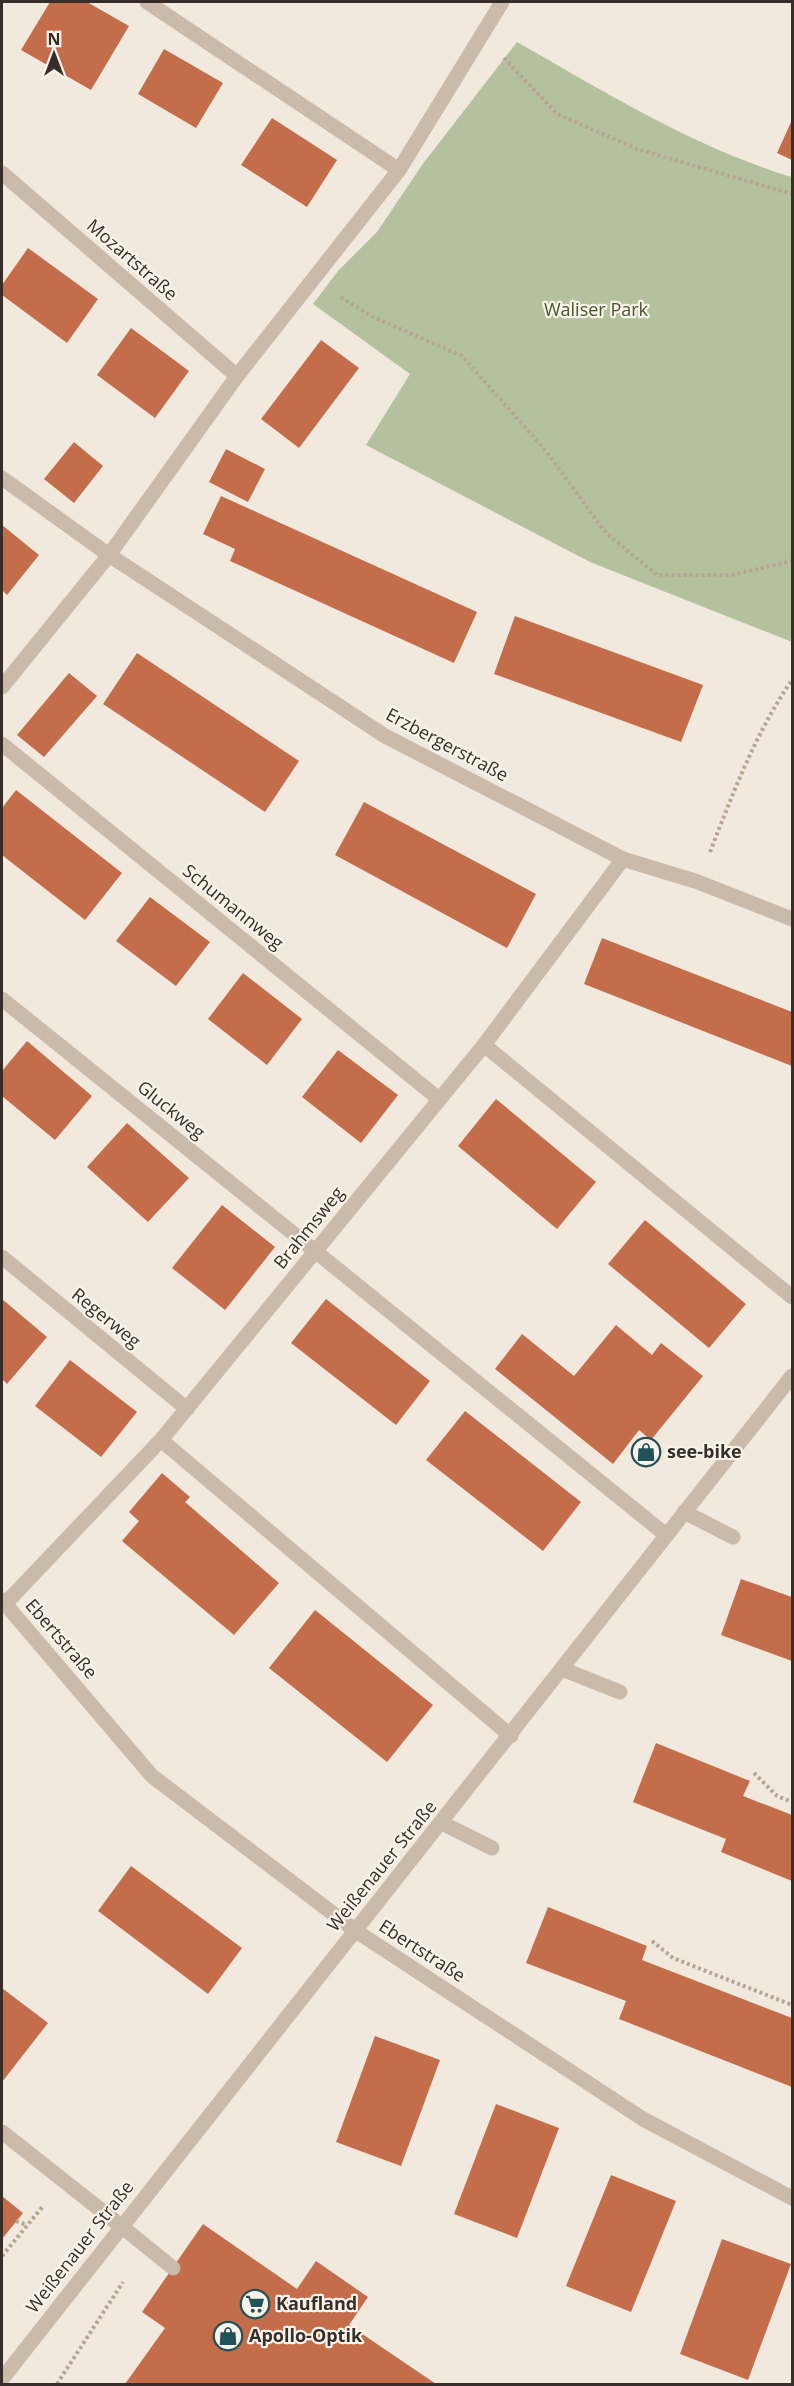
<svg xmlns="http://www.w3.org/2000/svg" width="794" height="2386" viewBox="0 0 794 2386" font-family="'Open Sans',sans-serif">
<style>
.green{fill:#b4c19e}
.building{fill:#c36d4b}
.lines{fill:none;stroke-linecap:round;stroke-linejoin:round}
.path{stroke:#b6a494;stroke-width:4;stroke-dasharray:3 3;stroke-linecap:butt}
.lane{stroke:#cabaaa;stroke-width:15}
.street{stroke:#cabaaa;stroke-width:15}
.labels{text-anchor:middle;stroke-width:4.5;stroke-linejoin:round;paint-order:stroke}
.street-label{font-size:18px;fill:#372e29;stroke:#f9f3ea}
.park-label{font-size:18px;fill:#45552e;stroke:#f9f3ea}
.poi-label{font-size:18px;font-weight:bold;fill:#372e29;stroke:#f9f3ea;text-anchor:start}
</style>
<rect width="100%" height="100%" fill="#f2e9de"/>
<path class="green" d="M517 42C605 92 695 148 792 177V642L590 562 366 445 410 374 313 304 338 271 377 232 422 165Z"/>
<g class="building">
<polygon points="50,2 87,2 129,26 91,90 21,50"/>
<polygon points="164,49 223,83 196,128 138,94"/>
<polygon points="272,118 337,160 307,207 241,165"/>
<polygon points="792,120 792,160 777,153"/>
<polygon points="28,248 98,299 67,343 2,295 2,285"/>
<polygon points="131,328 189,371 155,418 97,375"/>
<polygon points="321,340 359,368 299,448 261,419"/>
<polygon points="74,442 103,466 74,503 44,479"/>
<polygon points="226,449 265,469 248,502 209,482"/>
<polygon points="221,496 477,612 454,663 230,561 235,549 203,534"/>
<polygon points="2,525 39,555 7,595 2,590"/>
<polygon points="515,616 703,685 681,742 494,674"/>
<polygon points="137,653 299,761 265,812 103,704"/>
<polygon points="69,673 97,696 44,757 17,735"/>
<polygon points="16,790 122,873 85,920 2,855 2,808"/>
<polygon points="364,802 536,894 507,948 335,855"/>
<polygon points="150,897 210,942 176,986 116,941"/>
<polygon points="602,938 792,1012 792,1066 584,984"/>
<polygon points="243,973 302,1019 267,1065 208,1019"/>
<polygon points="27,1041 92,1096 55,1140 2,1096 2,1071"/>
<polygon points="338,1050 398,1095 361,1143 302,1097"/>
<polygon points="496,1099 596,1182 557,1229 458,1146"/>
<polygon points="127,1123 189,1178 148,1222 87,1167"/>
<polygon points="222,1205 275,1247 225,1310 172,1268"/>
<polygon points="645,1220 746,1304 709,1348 608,1264"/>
<polygon points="2,1299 47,1337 7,1384 2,1379"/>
<polygon points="326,1299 430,1381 396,1425 291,1343"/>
<polygon points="616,1325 652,1355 661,1343 703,1376 651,1440 639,1430 613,1464 495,1369 522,1334 574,1376"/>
<polygon points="70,1360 137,1412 101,1457 35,1406"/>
<polygon points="465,1411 581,1502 543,1551 426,1460"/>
<polygon points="162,1473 190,1497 185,1502 279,1583 234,1635 122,1541 139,1521 129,1512"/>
<polygon points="741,1579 792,1597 792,1661 721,1635"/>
<polygon points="315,1610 433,1705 387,1762 269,1668"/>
<polygon points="656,1743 750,1781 743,1796 792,1815 792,1881 721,1852 726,1839 633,1802"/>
<polygon points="131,1866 242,1948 208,1994 98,1911"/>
<polygon points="548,1907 647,1946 642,1960 792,2018 792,2087 619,2019 626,2001 526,1963"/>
<polygon points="2,1988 48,2023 2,2082"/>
<polygon points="375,2036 440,2060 401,2166 336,2142"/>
<polygon points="496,2104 559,2128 517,2238 454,2214"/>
<polygon points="611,2175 676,2201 631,2312 566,2286"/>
<polygon points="2,2196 23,2213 2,2239"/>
<polygon points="203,2224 297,2289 316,2261 368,2297 349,2325 436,2384 125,2384 165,2328 142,2312"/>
<polygon points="722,2239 791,2264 748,2380 680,2354"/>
</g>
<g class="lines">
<g class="path">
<polyline points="504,58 557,114 637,149 792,194"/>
<polyline points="341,297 371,316 462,356 546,451 606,533 657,575 732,575 792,561"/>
<path d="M710 852C733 793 756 732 792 680"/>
<polyline points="754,1773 777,1796 792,1802"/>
<polyline points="652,1941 673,1958 792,2005"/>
<polyline points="16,2221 27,2225"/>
<polyline points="2,2256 44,2205"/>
<polyline points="57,2384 123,2282"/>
</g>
<g class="lane">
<polyline points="147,2 399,170"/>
<polyline points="2,173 237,376"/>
<polyline points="2,478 109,555"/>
<polyline points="484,1045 792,1297"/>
<polyline points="315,1251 666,1535"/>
<polyline points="161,1440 511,1736"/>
<polyline points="684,1512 733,1537"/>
<polyline points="562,1669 620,1692"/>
<polyline points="442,1823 492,1848"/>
<polyline points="121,2226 173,2268"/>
</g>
<g class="street">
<polyline points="109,555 385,736 623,859 698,882 792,919"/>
<polyline points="2,687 109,555 237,376 399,170 502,2"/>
<polyline points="2,744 439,1099"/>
<polyline points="2,999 315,1251"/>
<polyline points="2,1257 187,1409"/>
<polyline points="2,1600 152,1776 356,1931 643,2119 792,2198"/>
<polyline points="5,1604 161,1440 484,1045 623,859"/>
<polyline points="2,2132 121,2226"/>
<polyline points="2,2379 792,1376"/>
</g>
</g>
<defs>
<g id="shop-ring" transform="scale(1.5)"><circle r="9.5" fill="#f9f3ea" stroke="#205258" stroke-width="1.5"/><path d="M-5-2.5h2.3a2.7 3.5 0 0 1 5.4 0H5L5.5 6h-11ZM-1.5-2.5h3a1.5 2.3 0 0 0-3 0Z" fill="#205258"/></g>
<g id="supermarket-ring" transform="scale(1.5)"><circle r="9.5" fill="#f9f3ea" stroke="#205258" stroke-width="1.5"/><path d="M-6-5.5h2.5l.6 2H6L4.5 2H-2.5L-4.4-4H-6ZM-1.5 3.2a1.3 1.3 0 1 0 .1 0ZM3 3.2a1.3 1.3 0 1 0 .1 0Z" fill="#205258"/></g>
</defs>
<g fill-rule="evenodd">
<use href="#shop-ring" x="646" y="1452"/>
<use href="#supermarket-ring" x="255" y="2304"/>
<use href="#shop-ring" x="228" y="2336"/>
</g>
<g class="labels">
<g class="street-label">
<text transform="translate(132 260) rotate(41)" y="6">Mozartstraße</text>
<text transform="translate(447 745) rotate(28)" y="6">Erzbergerstraße</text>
<text transform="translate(233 907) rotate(39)" y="6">Schumannweg</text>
<text transform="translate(171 1110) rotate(39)" y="6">Gluckweg</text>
<text transform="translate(309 1228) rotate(-51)" y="6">Brahmsweg</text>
<text transform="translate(106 1318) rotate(39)" y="6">Regerweg</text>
<text transform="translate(61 1639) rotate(49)" y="6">Ebertstraße</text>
<text transform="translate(382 1866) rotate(-51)" y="6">Weißenauer Straße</text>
<text transform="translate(422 1951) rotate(33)" y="6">Ebertstraße</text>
<text transform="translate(80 2247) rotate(-52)" y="6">Weißenauer Straße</text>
</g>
<g class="park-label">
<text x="596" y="316">Waliser Park</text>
</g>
<g class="poi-label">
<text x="667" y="1458">see-bike</text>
<text x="276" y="2310">Kaufland</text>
<text x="249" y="2342">Apollo-Optik</text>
</g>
</g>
<rect width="794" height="2386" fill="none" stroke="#372e29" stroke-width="6"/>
<g transform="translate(54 54)" stroke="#f9f3ea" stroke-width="4.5" paint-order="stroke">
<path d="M0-4.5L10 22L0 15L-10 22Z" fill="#372e29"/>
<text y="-9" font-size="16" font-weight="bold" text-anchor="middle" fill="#372e29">N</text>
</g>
</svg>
